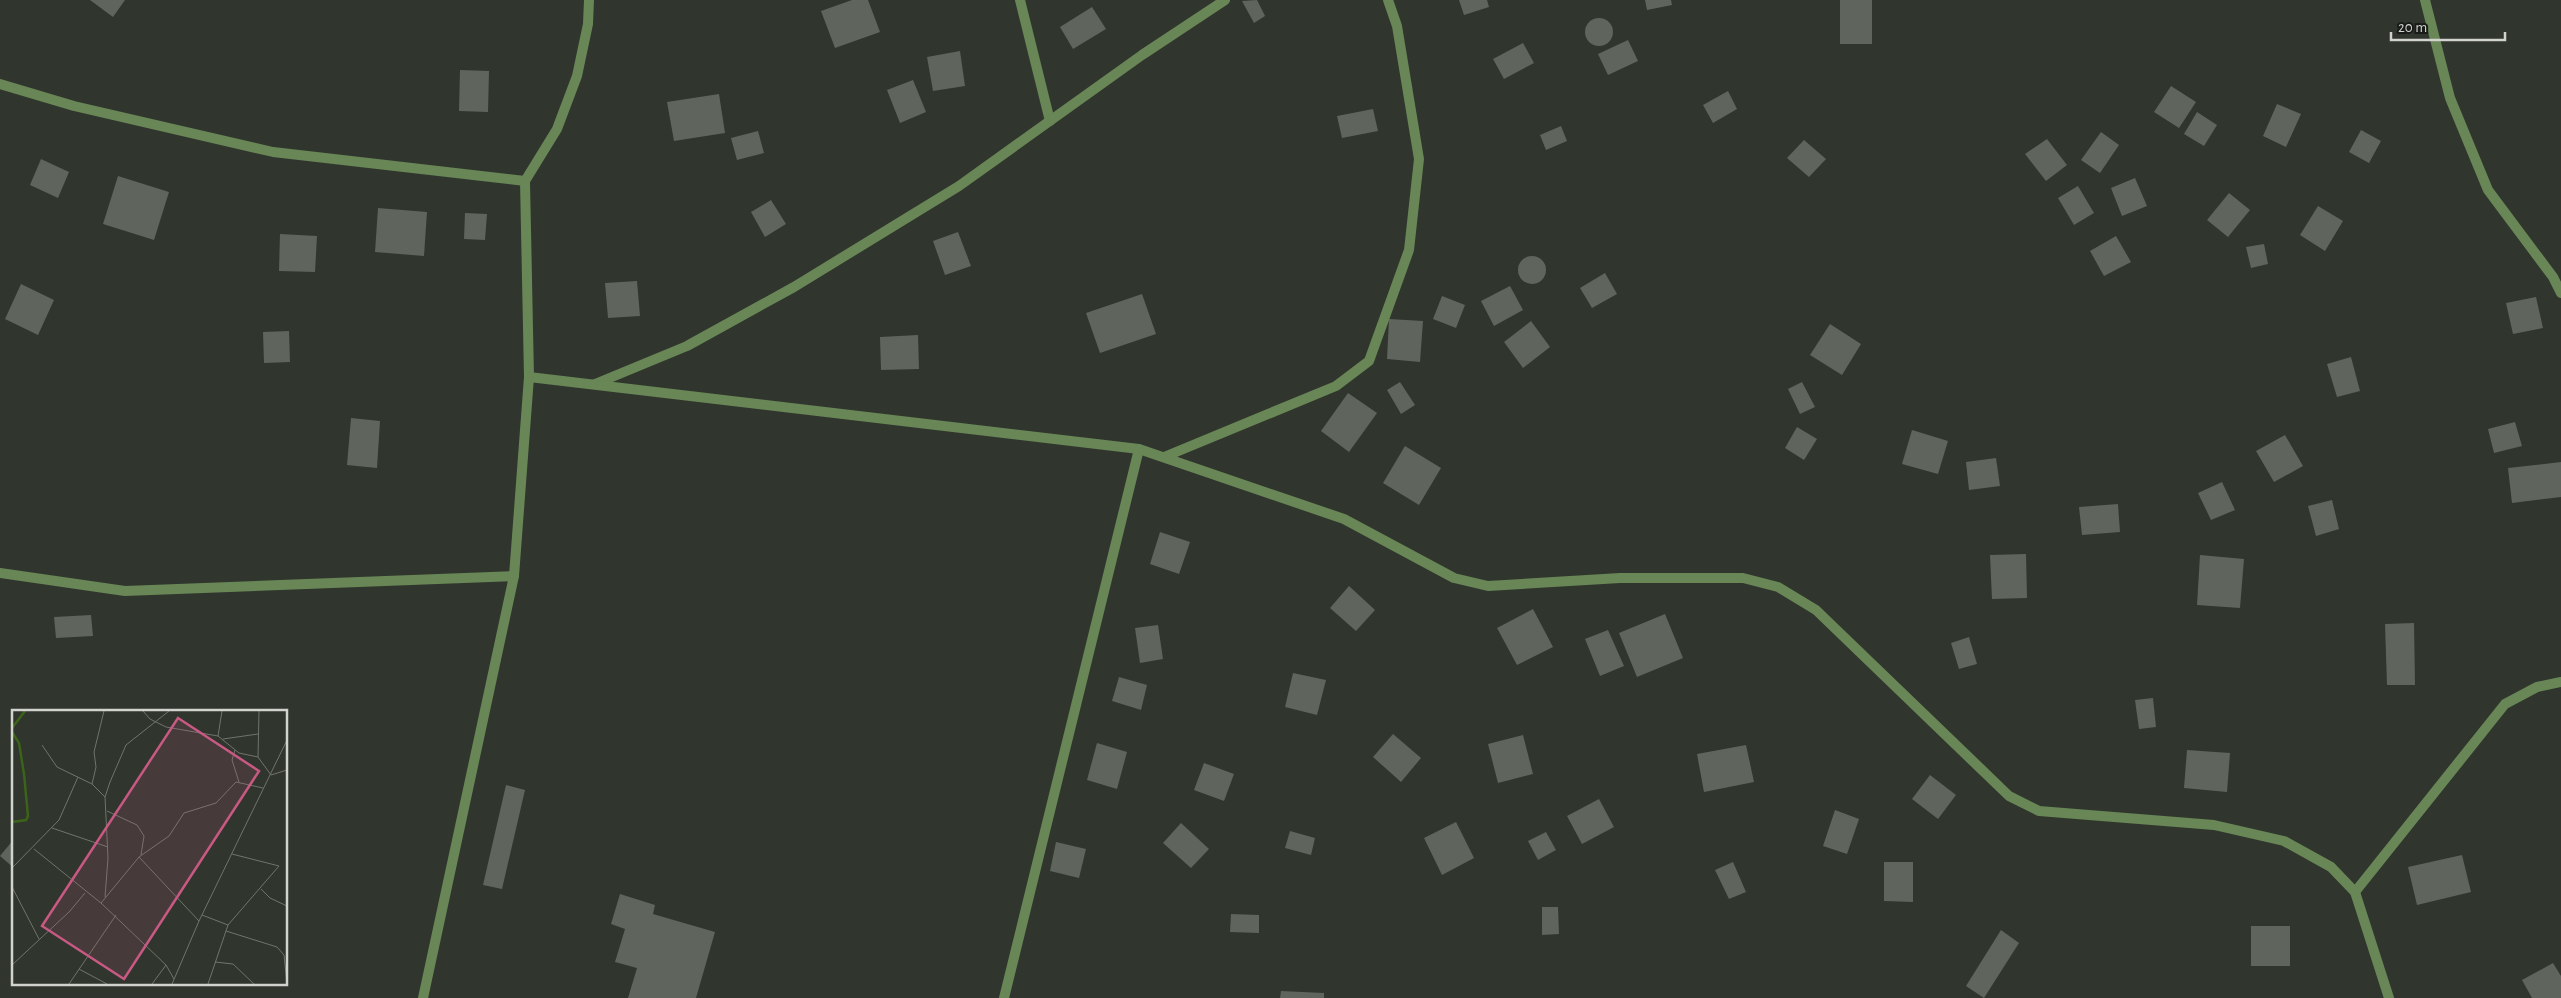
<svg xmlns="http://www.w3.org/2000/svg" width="2561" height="998" viewBox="0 0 2561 998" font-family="'Alegreya Sans',sans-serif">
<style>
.building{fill:#5f655c}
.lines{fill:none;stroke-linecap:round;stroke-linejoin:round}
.street{stroke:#688656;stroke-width:10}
.inset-river{fill:none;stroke:#3b6319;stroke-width:2.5}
.inset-road{fill:none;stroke:#70746d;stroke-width:1}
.view{fill:#c75983;fill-opacity:0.15;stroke:#c75983;stroke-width:2.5}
.inset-edge{fill:none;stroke:#d0d3ce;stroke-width:2.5}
</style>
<rect width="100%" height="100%" fill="#30352d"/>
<g class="building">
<polygon points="90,0 125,0 113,17"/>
<polygon points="852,0 868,0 880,32 835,48 821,11"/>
<polygon points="1257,0 1265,16 1254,23 1242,1"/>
<polygon points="1459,0 1487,0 1489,7 1464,15"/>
<polygon points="1645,0 1671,0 1672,5 1647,10"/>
<rect x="1840" y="0" width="32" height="44"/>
<polygon points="1092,7 1106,29 1073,49 1060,27"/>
<circle cx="1599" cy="32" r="14"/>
<polygon points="1628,40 1638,61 1608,75 1598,54"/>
<polygon points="1523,43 1534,63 1504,79 1493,59"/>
<polygon points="960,51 965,86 933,91 927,57"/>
<polygon points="460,70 489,71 488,112 459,111"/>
<polygon points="913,80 926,112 900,123 887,90"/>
<polygon points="2171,86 2196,102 2179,128 2154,112"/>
<polygon points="1728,91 1737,109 1713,123 1703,105"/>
<polygon points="719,94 725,133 674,141 667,102"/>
<polygon points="2277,104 2301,114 2286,147 2263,136"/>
<polygon points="1373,109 1378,131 1342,138 1337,116"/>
<polygon points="2197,112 2217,125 2204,146 2184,134"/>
<polygon points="1561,126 1567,141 1546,150 1540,135"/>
<polygon points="2361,130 2381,141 2369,163 2349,152"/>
<polygon points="758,131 764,153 737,160 731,138"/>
<polygon points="2101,132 2119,145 2100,173 2081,160"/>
<polygon points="2047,139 2067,165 2046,181 2025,154"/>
<polygon points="1804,140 1826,159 1809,177 1787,158"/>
<polygon points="41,159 69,172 58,198 30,185"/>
<polygon points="118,176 169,192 154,240 103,224"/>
<polygon points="2135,178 2147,206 2122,216 2111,188"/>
<polygon points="2078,186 2094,213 2074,225 2058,198"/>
<polygon points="2229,193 2250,210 2228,237 2207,220"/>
<polygon points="771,200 786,224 765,237 751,212"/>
<polygon points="2318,206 2343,221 2325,251 2300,235"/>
<polygon points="378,208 427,212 424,256 375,252"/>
<polygon points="465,213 487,214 485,240 464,239"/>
<polygon points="958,232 971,266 945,275 933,241"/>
<polygon points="280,234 317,236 315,272 279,271"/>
<polygon points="2116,236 2131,262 2104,276 2090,251"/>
<polygon points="2264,244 2268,264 2251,268 2246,247"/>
<circle cx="1532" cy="270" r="14"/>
<polygon points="1605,273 1617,294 1592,308 1580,288"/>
<polygon points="637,281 640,316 608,318 605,283"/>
<polygon points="21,284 54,300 38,335 5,319"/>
<polygon points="1510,286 1523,310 1494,326 1481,301"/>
<polygon points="1142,294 1156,334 1100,353 1086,313"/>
<polygon points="1442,296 1465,305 1456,328 1433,319"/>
<polygon points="2536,297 2543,328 2513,334 2506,303"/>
<polygon points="1389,319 1423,321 1420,362 1387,359"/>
<polygon points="1531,321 1550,347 1523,368 1504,342"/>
<polygon points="1830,324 1861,344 1842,375 1810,355"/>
<polygon points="289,331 290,362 264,363 263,332"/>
<polygon points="918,335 919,369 881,370 880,337"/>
<polygon points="2351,357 2360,391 2337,397 2327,364"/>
<polygon points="1400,382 1415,405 1401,414 1387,390"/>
<polygon points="1802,382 1815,407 1800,414 1788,389"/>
<polygon points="1348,393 1377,413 1349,452 1321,431"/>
<polygon points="351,418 380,421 377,468 347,465"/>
<polygon points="2515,422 2522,446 2494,453 2488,429"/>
<polygon points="1797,427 1817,439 1804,460 1785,448"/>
<polygon points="1912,430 1948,441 1938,474 1902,464"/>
<polygon points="2285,435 2303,466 2274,482 2256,451"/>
<polygon points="1405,446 1441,468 1419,505 1383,483"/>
<polygon points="1996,458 2000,486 1969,490 1966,462"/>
<polygon points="2561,462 2561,497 2512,503 2508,468"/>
<polygon points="2222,482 2235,510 2211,520 2198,493"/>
<polygon points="2332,500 2339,529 2316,536 2308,506"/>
<polygon points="2118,504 2120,532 2082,535 2079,507"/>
<polygon points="1160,532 1190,542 1179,574 1150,564"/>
<polygon points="2026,554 2027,598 1992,599 1990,555"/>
<polygon points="2200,555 2244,559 2240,608 2197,605"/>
<polygon points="1349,586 1375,610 1356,631 1330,608"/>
<polygon points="1533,609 1553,647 1517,665 1497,628"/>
<polygon points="1665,614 1683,658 1637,677 1619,633"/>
<polygon points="91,615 93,636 56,638 54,617"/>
<polygon points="2414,623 2415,685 2387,685 2385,624"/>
<polygon points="1158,625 1163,659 1140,663 1135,628"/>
<polygon points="1608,630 1624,666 1600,676 1585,639"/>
<polygon points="1969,637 1977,664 1959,669 1951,643"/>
<polygon points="1293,673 1326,680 1317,715 1285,707"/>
<polygon points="1119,677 1147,685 1141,710 1112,701"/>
<polygon points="2153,698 2156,727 2139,729 2135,700"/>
<polygon points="1393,734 1421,758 1401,782 1373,757"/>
<polygon points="1523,735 1533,774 1498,783 1488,744"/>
<polygon points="1097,743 1127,752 1117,789 1087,780"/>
<polygon points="1746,745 1754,782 1704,792 1697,754"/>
<polygon points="2187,750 2230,753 2227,792 2184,788"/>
<polygon points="1204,763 1234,774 1224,801 1194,790"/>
<polygon points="1930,775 1956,795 1938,819 1912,799"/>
<polygon points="506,785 525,790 502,889 483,885"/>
<polygon points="1599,799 1614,827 1582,844 1567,816"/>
<polygon points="1835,810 1859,819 1847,854 1823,846"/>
<polygon points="1456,822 1474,858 1442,875 1424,838"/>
<polygon points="1181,823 1209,849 1191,868 1163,843"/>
<polygon points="1290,831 1315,838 1311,855 1285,848"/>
<polygon points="1546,832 1556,850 1538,860 1528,841"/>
<polygon points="14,839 14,868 0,856"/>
<polygon points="1056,842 1086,849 1079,878 1050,871"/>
<polygon points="2462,855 2471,892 2417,905 2408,867"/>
<polygon points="1733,862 1746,892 1729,899 1715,870"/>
<polygon points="1884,862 1913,862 1913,902 1884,901"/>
<polygon points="620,894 655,905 653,914 715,932 696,998 628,998 637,968 615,962 625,929 611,924"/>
<polygon points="1542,907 1558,907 1559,934 1542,935"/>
<polygon points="1231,914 1259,915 1259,933 1230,932"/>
<rect x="2251" y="926" width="39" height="40"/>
<polygon points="2001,930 2019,943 1984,998 1966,986"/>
<polygon points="2553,963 2561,976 2561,998 2532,998 2522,980"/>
<polygon points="1281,991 1324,993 1324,998 1280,998"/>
</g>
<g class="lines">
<g class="street">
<polyline points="1020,0 1050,121"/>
<polyline points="2425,0 2450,98 2488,190 2553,277 2561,293"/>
<polyline points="0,84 74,106 273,152 525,181"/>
<polyline points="529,377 525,181 557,129 577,76 588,24 589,0"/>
<polyline points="595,384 687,346 794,287 959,186 1142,55 1225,0"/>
<polyline points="1164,457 1336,386 1369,361 1409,250 1419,159 1397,26 1388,0"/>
<polyline points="0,573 125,591 514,576"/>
<polyline points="2355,892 2505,704 2537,687 2561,682"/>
<polyline points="423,998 514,576 529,377 1139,449 1344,519 1454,578 1488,586 1620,578 1743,578 1778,587 1816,610 2009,796 2039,811 2214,825 2284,841 2331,867 2355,892 2389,998"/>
<polyline points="1004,998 1139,449"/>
</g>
</g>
<g transform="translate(12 710)">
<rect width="275" height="275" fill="#30352d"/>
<path class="inset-river" d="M0 18 13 1M0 22 7 33 12 64 16 106 14 110 0 112"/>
<path class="inset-road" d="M131 1 138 9 154 17 206 26 227 43 246 47M247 1 246 47 259 65 275 60M206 26 210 1M211 29 246 24M30 35 45 57 80 74 93 87M223 40 220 50 227 72M80 74 84 57 82 42 92 1M95 101 125 115 132 126 129 145M40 118 96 137M22 139 89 193M127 147 187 211M0 158 47 110 66 67M0 177 27 229M249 179 258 188 275 196M93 187 96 148 93 87 98 72 114 35 157 1M190 205 216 215M214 221 265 237 272 245 275 273M203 252 221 254 242 274M0 255 57 202 73 183M67 259 95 274M162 269 154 255 89 193 127 147 157 126 172 103 204 93 224 72 251 78M57 274 104 205M140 274 154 255M160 274 187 211 275 30M196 274 216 215 267 156 220 144"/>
<path class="view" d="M166 8 247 61 112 269 30 216Z"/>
<rect width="275" height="275" class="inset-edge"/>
</g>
<path d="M2391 32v8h114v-8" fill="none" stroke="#d0d3ce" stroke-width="2.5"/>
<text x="2398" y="32" font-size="15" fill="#d0d3ce" stroke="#191b18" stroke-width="4" paint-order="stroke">20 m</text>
</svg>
